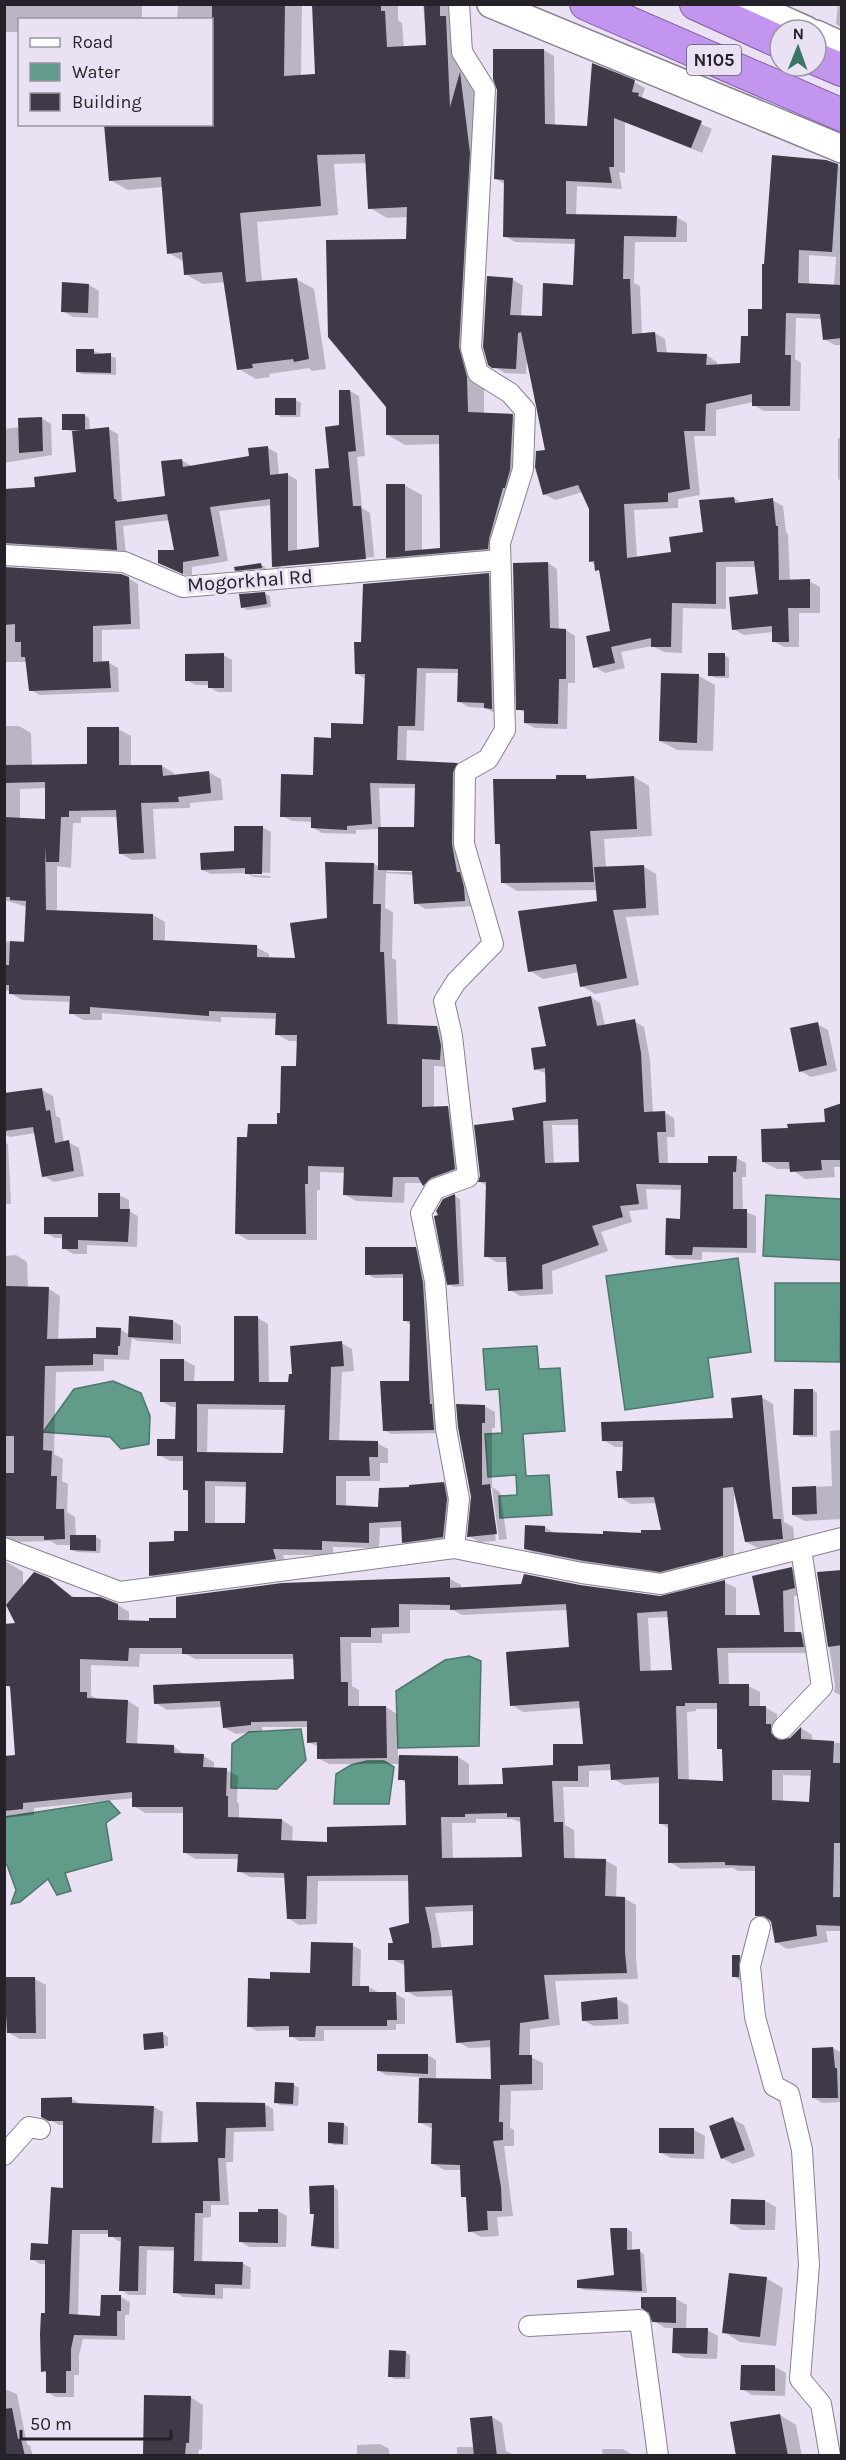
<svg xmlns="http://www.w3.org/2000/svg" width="846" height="2460" viewBox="0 0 846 2460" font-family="Karla,sans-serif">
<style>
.water{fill:#609c89;stroke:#4e776c;stroke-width:1.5}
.shadow{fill:#0003;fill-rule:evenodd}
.building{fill:#403a48;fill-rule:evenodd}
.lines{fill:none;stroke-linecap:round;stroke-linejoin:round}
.minor-casing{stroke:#878090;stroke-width:22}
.secondary-casing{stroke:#878090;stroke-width:30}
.trunk-casing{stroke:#805ca7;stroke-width:34}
.minor{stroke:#fff;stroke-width:20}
.secondary{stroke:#fff;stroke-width:27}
.trunk{stroke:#c296ef;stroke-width:32}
.labels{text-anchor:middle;stroke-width:6;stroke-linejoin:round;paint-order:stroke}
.shield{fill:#eae2f4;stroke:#5f5c65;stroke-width:1.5}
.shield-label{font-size:18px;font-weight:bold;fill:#242228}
.street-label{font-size:20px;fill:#242228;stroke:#eae2f4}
</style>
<rect width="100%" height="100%" fill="#eae2f4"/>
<g class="water">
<polygon points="766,1195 841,1199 841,1260 763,1256"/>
<polygon points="738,1258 751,1352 708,1358 713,1397 625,1410 606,1276"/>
<polygon points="775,1283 841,1283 840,1362 775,1361"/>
<polygon points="537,1346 539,1369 560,1368 565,1431 523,1434 526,1476 549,1475 552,1515 500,1518 499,1496 517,1495 516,1475 488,1477 485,1434 502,1433 499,1389 486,1390 483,1349"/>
<polygon points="113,1381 141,1393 150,1416 149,1444 121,1449 110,1437 43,1432 74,1389"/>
<polygon points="469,1656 481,1661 479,1746 398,1748 396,1691 445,1660"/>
<polygon points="301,1729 306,1760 277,1789 231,1788 232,1744 249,1732"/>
<polygon points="367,1761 384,1761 394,1767 389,1804 334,1804 336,1774 351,1765"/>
<polygon points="109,1801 120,1813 106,1823 112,1860 65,1873 71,1891 57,1895 48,1879 20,1902 11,1904 16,1890 7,1865 5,1864 5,1817"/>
</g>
<g class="shadow">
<polygon points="4,4 142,4 142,20 20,20 20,32 4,32"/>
<polygon points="178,4 302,4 301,76 317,75 313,4 398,4 398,20 402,23 404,48 427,46 423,4 458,4 463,27 466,77 478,84 476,362 484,388 484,414 512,416 530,426 506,550 405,567 388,557 404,485 422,495 422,551 441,550 441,444 405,445 388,435 408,240 408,217 387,218 370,208 367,163 334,164 338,215 257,222 262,282 296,279 314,289 326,369 312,371 309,368 269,374 270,377 256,379 239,369 225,282 203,284 185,274 184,262 169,253 163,187 128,190 110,180 212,124 212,20 177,20"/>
<polygon points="838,4 842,4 842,28 836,24"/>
<path d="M544 50 554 56 555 126 589 128 634 82 645 88 642 97 712 129 702 153 625 122V173L619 172 622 189 577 186 576 215 676 217 687 223V242H635L634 283 640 286 642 335 655 333 665 339 667 354 706 355 717 362V366L741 365 749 338 838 165 842 167V345H835L824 339 822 319 796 318 795 359 801 363 800 411H764L753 405V402L716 410V436H694L700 495 678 499V508L634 510 637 558 673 554 704 534 734 498 743 504 772 500 783 506 786 532 788 534 790 581H809L820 587V613H799V647H784L773 641V632L744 635 733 629 759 596 756 567H726V609L683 608 682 653 664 652 652 646 621 652 625 668 605 673 595 667 611 632 601 572 591 561 590 509 583 492 555 500 544 494 546 451 527 359 526 374 505 373 490 364 512 279 523 286 521 317 543 318 575 286 577 244 515 242 505 236 506 185 495 178ZM809 255 836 257 834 286 809 285Z"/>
<polygon points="89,285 99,291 98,318 73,317 62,311"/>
<polygon points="93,351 116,358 116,375 82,374 78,372"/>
<path d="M350 391 359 396 365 456 357 457 362 508 370 513 375 564 283 572 274 567 272 505 219 511 228 561 192 567V578L159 562 175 552 170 520 123 526 126 554 4 553V491L36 488 77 473 74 432 64 429 84 415 89 418 90 431 109 429 118 434 122 502 167 497 182 460 191 466 251 458 268 448 277 453 279 476 287 474 297 480V551L321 549 331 469ZM374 557V560L281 568V565Z"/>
<polygon points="296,400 301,403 300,417 281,417 276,414"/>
<polygon points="42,418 51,424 52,455 4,463 4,429 20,427"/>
<polygon points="838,438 842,438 842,481 838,479"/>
<polygon points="548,563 557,569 559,630 566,630 575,636 575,683 568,683 567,729 535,728 525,723 526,713 518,709"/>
<polygon points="260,564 265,567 266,570 241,572 236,570"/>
<polygon points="4,568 128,578 138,584 140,629 102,630 102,663 109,663 118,668 119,692 40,695 30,690 27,662 4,662"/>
<path d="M488 575 498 580 501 713H495L485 708 468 707 459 701V673H426L424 731 407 730 406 762 457 764 466 769 474 906 425 909 416 903 414 875 386 873 385 908 393 912 392 958 396 960 398 1026 437 1027 449 1035 452 1067 434 1066V1108L447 1107 460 1114 467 1176 436 1192 423 1183H405L404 1203 356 1201 344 1194 345 1173 320 1172V1190H317V1240H248L236 1233 249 1139 278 1126 297 1068 298 1041H289L276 1034 277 1019 221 1017V1022L102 1013V1020H83L71 1013V1002L22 1000 10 993V991L4 990V942L26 941 27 907 4 900V726H19L31 733 32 767 89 766 118 729 131 736V767L162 766 174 773V776L208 772 221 779 223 800 190 803V808L153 809 156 859 132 860 120 853 118 817H81V823H73L71 868 57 866V912L153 915 165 922V942L256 947 269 954V959L296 960 374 864 380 867 379 829 356 830V834L322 833 312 827V822L292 821 282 816 314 776 332 739 364 725 366 679 356 673 362 643ZM46 788 47 820 20 819V789ZM379 788H416L415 828H381ZM387 869H419V872H387Z"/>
<polygon points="265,594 270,596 271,607 247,610 243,607"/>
<polygon points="223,655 232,660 232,692 218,692 209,687 209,685 195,685 187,680"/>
<polygon points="724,655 729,658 729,678 715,678 710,675"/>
<polygon points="699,676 715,685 713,751 677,750 660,741"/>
<polygon points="586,777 591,780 634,777 649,786 652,836 604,839 606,868 643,866 656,874 659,915 626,917 639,985 595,994 582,986 579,972 543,979 530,971 598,903 597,890 517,891 502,882 501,846 497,843 557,780"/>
<path d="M262 827 271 832 270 878 254 877 246 873 211 874 202 870 236 852ZM252 872 270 873V876L252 875Z"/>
<path d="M591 997 600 1003 605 1026 634 1021 644 1027 650 1060 653 1113 664 1112 674 1118 675 1137H667L668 1164H710L736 1158 746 1163V1177H742L743 1211 756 1216V1253L702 1252V1260L676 1259 666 1254 682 1220V1190L646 1189 648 1209 629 1211 632 1222 601 1232 608 1251 552 1271 553 1294 520 1296 510 1290 508 1262H496L486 1256 487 1186 480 1182 515 1121 548 1103 547 1074 535 1069 548 1047ZM552 1125H579L581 1163 554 1164Z"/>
<polygon points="817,1024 828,1030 837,1071 811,1077 801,1071"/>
<polygon points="42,1090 53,1096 56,1116 60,1118 64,1143 68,1142 79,1148 84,1176 54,1182 43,1176 35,1133 10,1137 4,1134 4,1095"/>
<polygon points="842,1104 842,1167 834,1167 835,1177 805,1179 791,1169 777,1169 763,1162 789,1130 826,1123"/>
<polygon points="4,1142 8,1144 11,1204 4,1204"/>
<polygon points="119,1195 129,1200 129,1211 138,1216 137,1247 87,1245 87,1254 73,1254 64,1248 64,1238 55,1238 46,1233 99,1219"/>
<polygon points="455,1196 460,1199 464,1286 454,1287 449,1284 440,1215"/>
<polygon points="415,1248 423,1252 441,1433 391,1434 384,1430 410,1383 411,1325 404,1320 404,1278 374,1278 367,1274"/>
<polygon points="16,1255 27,1262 28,1288 49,1289 60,1296 58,1341 98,1340 120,1329 130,1335 173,1321 181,1326 181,1344 138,1341 132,1338 129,1360 104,1359 104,1371 56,1372 54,1454 63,1459 62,1481 68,1484 67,1512 75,1517 76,1536 96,1537 101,1540 100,1553 77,1552 72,1550 72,1545 57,1545 50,1541 15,1542 4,1552 4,1256"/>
<path d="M258 1318 268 1324 269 1383 290 1384 294 1375 341 1343 352 1349 354 1371 342 1372 339 1442 377 1443 388 1449V1463H380V1481H346V1507L380 1508 411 1489 443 1483 454 1490V1543L414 1548 403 1542V1527L380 1528 379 1548 333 1547V1555H283L286 1565 161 1581 150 1575 175 1543 189 1532V1492L184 1489 185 1461H170L159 1455 176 1441 177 1407H172L161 1401 184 1360 195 1366 194 1382 235 1383ZM208 1409 286 1410 285 1455 207 1454ZM215 1486 247 1487 246 1525 215 1524Z"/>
<polygon points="813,1390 817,1393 817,1437 800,1437 795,1434"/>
<polygon points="761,1397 773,1404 784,1522 793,1527 795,1545 758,1548 746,1542 734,1492 734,1562 673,1578 597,1567 538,1555 526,1549 545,1527 556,1534 604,1535 663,1531 657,1503 631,1504 619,1497 624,1472 624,1447 615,1447 603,1440 735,1419"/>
<polygon points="484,1406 495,1412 495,1428 492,1428 492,1487 500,1492 507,1539 499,1540 492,1488 489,1488 496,1541 479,1542 469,1536 472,1497 459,1427"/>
<polygon points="842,1430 842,1519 805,1521 793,1515 794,1488 832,1486 830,1431"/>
<path d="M4 1560 23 1572V1586L48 1579 75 1598 118 1605 129 1612V1621L177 1620 282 1584 450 1579 461 1585V1589L580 1586 660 1597 724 1582 736 1588V1616L762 1617 791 1569 803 1575 806 1594 794 1596 795 1633H801L813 1640 814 1653H728L729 1686H748L760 1692V1708H766L777 1714V1729L782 1732V1741L791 1739 801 1728 812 1735V1742L842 1743V1931H826L828 1942 787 1949 776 1942 773 1922H768L757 1916V1871H738L733 1868 681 1869 670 1862V1829L660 1823 661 1783 624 1785 613 1779 612 1770 589 1771V1787H563L565 1825 574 1830 575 1860H605L617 1867 616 1898H624L636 1905V1959L638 1979 555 1981 560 2025 530 2029V2057L543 2063V2090L511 2091 510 2128 514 2130V2146H504L513 2216 497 2217 499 2236 481 2237 470 2231 468 2199 463 2196 461 2170H444L432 2163 433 2129 419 2122 420 2077 386 2075 378 2070 428 2055 436 2060V2079L492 2080V2047L469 2048 458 2042 454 1996 417 1997 406 1991 405 1965 390 1959 394 1945 411 1924 409 1881H318L317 1924 299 1925 288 1918 286 1878 250 1877 239 1871V1859H195L184 1852V1813H145L134 1806V1798L34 1808V1815L4 1818V1757L16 1756 12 1689 6 1685 18 1624 4 1599ZM410 1610H453L462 1615 568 1610 571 1648 512 1705 523 1712 581 1708 584 1746 554 1767 504 1786H469V1764L458 1757H398L397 1714 386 1707 359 1708V1690L352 1686 351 1643H382V1634L410 1633ZM669 1617 674 1671 651 1672 648 1618ZM140 1654H186L195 1659H295V1681L156 1703 167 1710 222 1707 225 1728 236 1734 262 1731V1727H308L309 1742 318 1747V1758L329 1764H400V1779L406 1783 407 1827 329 1844 292 1842 293 1827 282 1820 239 1819V1804L237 1802 238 1776 226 1770 214 1769V1762L203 1756 185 1755 173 1746 137 1745 139 1708 128 1701 98 1700 91 1695V1665L139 1667ZM696 1709H718L719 1748 724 1751V1782L689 1781 687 1712 696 1711ZM783 1775 812 1776 810 1804 783 1802ZM476 1819H512L522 1823 524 1858 453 1859 452 1823H476ZM475 1911V1946L442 1949 435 1913Z"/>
<polygon points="842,1571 842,1696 834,1692 835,1685 818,1574"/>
<polygon points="352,1945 361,1950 360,1987 369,1987 378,1992 396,1994 405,1999 405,2024 396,2024 396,2030 324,2030 324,2041 299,2041 291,2036 291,2030 257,2031 248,2026 271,1980 312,1974"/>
<polygon points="734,1957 740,1957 751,1963 744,1983 733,1976"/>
<polygon points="4,1978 35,1979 46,1985 46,2039 20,2039 9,2033 9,2007 4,2004"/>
<polygon points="617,1999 628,2005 629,2024 594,2026 583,2020"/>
<polygon points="163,2034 168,2037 168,2046 148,2048 148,2050 145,2049"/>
<polygon points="833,2048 842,2053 842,2102 822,2103 814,2098"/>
<polygon points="294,2085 299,2088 298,2106 280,2105 275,2102"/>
<polygon points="72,2099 80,2104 154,2107 163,2112 161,2144 199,2143 264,2104 273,2109 274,2131 234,2132 233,2162 226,2162 229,2205 211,2205 211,2217 203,2218 202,2263 242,2263 251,2268 250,2289 223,2288 223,2299 183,2297 175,2292 175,2251 147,2250 146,2295 129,2295 121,2290 122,2241 118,2241 109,2234 80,2234 78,2316 102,2317 121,2297 130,2302 129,2315 125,2315 125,2340 83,2339 79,2355 79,2375 74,2375 74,2397 56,2397 47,2392 47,2373 43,2371 46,2264 40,2264 32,2259 49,2245 64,2190 64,2125 59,2125 43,2116"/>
<polygon points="733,2119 744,2125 755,2156 733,2164 722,2158"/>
<polygon points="343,2124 348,2127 348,2145 334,2145 329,2142"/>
<polygon points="694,2130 705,2136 704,2159 671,2158 660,2152"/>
<polygon points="333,2187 338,2190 339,2249 318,2248 313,2245 315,2215 312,2214"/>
<polygon points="732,2201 765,2201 776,2207 775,2230 742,2230 732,2224"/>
<polygon points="260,2210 278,2211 287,2216 286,2247 249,2247 240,2241"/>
<polygon points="627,2229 632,2232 632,2251 639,2251 644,2254 647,2293 584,2290 579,2287 616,2276"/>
<polygon points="766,2278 783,2288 776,2346 740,2342 724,2332"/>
<polygon points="676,2299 687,2305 686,2329 707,2330 718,2336 717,2359 685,2358 674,2352 674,2328 665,2328 654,2321"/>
<polygon points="405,2352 410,2355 410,2379 394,2379 390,2376"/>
<polygon points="775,2367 786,2373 785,2396 752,2395 742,2389"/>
<polygon points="4,2389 17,2394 27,2444 30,2446 33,2456 4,2456"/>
<polygon points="190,2397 203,2405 202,2450 199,2449 198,2456 144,2456"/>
<polygon points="780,2415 796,2425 802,2456 738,2456"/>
<polygon points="492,2417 502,2423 506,2451 516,2456 457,2456 457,2447 475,2447"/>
<polygon points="380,2444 389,2449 389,2456 357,2456 357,2445"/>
<polygon points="602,2449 623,2449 634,2456 603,2456"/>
</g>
<g class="building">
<polygon points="212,4 285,4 284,76 315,74 312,4 381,4 381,11 385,11 387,47 426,45 424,4 440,4 440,16 446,16 450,107 460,72 470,153 459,347 467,377 468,412 513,414 510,470 505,488 503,488 489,539 488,549 386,558 386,484 405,484 405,551 440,548 439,435 386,435 386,407 328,337 326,240 406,239 407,207 368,209 365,154 317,155 321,206 240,213 246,282 297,278 309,359 294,362 293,359 252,364 253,368 237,370 222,272 184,275 182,252 167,254 161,177 109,181 104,124 212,124"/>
<polygon points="493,49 544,49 545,124 587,126 592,63 635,80 632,92 639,93 638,96 702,121 691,148 614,118 614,167 609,167 612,183 566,181 566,214 677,216 676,237 624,236 623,279 630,279 632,334 655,332 657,352 707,354 706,365 740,363 741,336 748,336 748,309 762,309 762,264 764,264 772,155 826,160 838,164 832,252 799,250 798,283 842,285 842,338 823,340 820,314 786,313 785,355 791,355 790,406 752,406 752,394 706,404 705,431 684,431 690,489 668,493 668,502 624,504 627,558 671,552 669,537 703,532 699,500 734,497 735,503 773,498 776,526 778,526 779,580 810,579 810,608 788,608 789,642 772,642 772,626 732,630 729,597 758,594 754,561 716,562 716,604 672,603 671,647 651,647 651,638 611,647 615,663 593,668 586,636 610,631 599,570 595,571 594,561 589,562 589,509 578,485 543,495 535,467 536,451 545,450 521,332 518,333 516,369 492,368 488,365 483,347 487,276 513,278 510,315 542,316 543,283 573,285 575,239 503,237 504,180 494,179 497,90 493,79"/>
<polygon points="62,282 89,284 88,313 61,312"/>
<polygon points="76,349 94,349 94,354 111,353 111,373 76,372"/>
<polygon points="339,390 350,390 356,451 348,452 353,506 361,506 366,559 272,567 270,499 210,507 219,556 183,562 183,574 158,563 158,550 174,550 167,514 115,521 117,550 4,543 4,489 35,487 34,477 76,472 72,431 109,427 114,499 116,499 117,502 165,496 161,461 182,459 183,467 249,456 248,448 268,446 270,475 288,473 288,551 319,547 315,469 329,468 325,427 339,425"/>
<rect x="275" y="398" width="21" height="17"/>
<rect x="62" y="414" width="23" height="16"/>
<polygon points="42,417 43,451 19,453 18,418"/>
<polygon points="548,562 550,628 566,629 566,679 559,679 558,724 524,723 524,710 516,710 513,563"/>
<polygon points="261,563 262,568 235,571 234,567"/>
<polygon points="4,567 121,574 129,577 131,624 93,626 93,662 109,661 111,688 29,691 25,657 21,657 21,642 15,642 15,624 4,625"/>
<polygon points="489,573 492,709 484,708 484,703 457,702 458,669 417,668 415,726 398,726 397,760 458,763 453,772 452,844 457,872 460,872 464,887 465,901 414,904 412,871 378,870 378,827 414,827 415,784 370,783 372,824 347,826 347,830 311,828 311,817 280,817 281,774 313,775 314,737 331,738 331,723 363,724 365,674 355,674 354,642 361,642 363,584"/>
<polygon points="265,592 267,604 241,608 239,594"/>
<polygon points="224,653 224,688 208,688 208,681 185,681 185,654"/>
<rect x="708" y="653" width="17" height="23"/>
<polygon points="661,673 699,674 697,743 659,741"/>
<polygon points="87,727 119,727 119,765 162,765 163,776 209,771 211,793 178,797 179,802 141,803 144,853 119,854 116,810 69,811 69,817 61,817 59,862 46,862 45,847 46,910 153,914 153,940 257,945 257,957 295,958 290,923 327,918 325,862 374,863 373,904 381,904 380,952 384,952 387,1024 437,1026 441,1046 440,1060 422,1059 422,1107 448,1106 455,1169 431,1178 423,1186 418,1177 393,1177 392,1197 343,1195 344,1167 308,1166 308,1184 305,1184 306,1234 235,1234 237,1137 247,1137 248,1124 277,1124 277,1113 280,1113 281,1066 296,1066 297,1035 275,1035 276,1013 209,1011 209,1016 90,1007 90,1014 69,1014 70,996 9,994 9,985 4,985 4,965 9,965 10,941 24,942 26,901 10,900 10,897 4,897 4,817 45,819 45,782 4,783 4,765 87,764"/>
<polygon points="556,775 586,775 586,779 634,776 637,829 590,831 594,882 501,883 500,844 495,844 493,779 556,779"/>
<polygon points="234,826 263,826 262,874 245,874 245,868 201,870 200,853 234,851"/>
<polygon points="644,865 646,908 613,910 627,978 580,987 576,964 528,972 518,911 597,901 594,867"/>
<path d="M591 996 597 1026 635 1019 641 1053 644 1112 665 1111 666 1132H657L659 1163H708V1156H737L736 1172H733V1209H747V1248L693 1247 692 1255H665L666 1218 680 1219 681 1185 636 1184 639 1204 620 1206 623 1217 592 1226 599 1245 542 1265 543 1289 508 1291 506 1257H484L486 1182H478L480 1176 474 1125 514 1120 512 1108 546 1102 545 1068 534 1070 531 1048 546 1046 538 1007ZM578 1119 579 1162 545 1163 543 1121Z"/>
<polygon points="818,1022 827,1065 799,1072 790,1028"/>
<polygon points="42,1088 46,1111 50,1110 55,1143 69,1140 74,1171 42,1177 33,1127 4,1131 4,1093"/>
<polygon points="842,1103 842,1160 821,1160 822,1170 790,1172 789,1162 762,1162 761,1129 788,1128 787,1124 825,1122 824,1109"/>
<polygon points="98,1193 120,1193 120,1209 130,1209 128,1242 78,1240 78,1249 62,1249 62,1234 44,1234 44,1217 98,1217"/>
<polygon points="455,1194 459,1284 447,1285 434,1216 438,1215 436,1211 443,1199"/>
<polygon points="365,1247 416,1247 423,1283 430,1404 432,1404 434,1430 383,1431 380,1381 409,1381 410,1321 403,1321 403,1274 365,1275"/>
<polygon points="6,1286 49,1287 47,1339 96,1338 96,1327 121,1328 120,1346 118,1346 118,1355 93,1354 93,1365 45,1366 43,1450 52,1451 51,1476 57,1476 56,1509 64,1509 65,1539 44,1540 44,1536 4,1536 4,1473 14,1473 14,1436 4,1436"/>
<polygon points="129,1316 173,1320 173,1340 128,1337"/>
<path d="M234 1316H258L259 1382H288L289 1374H292L290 1346 342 1341 344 1366 331 1367 329 1440 378 1441V1457H369L370 1476H336V1505L378 1507 379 1488 409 1487V1485L444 1482 447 1499 443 1537 402 1543 401 1521 369 1523V1543L322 1541V1550L273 1549 276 1559 149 1576V1542L174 1541V1531H188V1490H183V1456H157V1439H175L176 1402H160V1359H184V1381H234ZM197 1404 285 1405 283 1453 197 1452ZM205 1481 246 1482 245 1523H205Z"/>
<polygon points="794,1389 813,1389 813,1435 793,1435"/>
<polygon points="762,1395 773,1519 781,1519 783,1539 745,1542 733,1487 723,1488 723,1556 660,1572 584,1561 524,1549 525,1525 545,1526 545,1532 603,1534 603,1531 641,1533 641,1530 661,1530 654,1497 618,1498 616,1471 622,1471 623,1441 602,1441 601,1422 733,1418 731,1398"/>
<polygon points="456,1404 485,1405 485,1423 482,1423 482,1485 490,1484 497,1534 467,1537 471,1497 458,1427"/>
<polygon points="816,1486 817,1514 792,1515 792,1487"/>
<polygon points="70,1535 96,1535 96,1551 70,1550"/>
<path d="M792 1567 795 1588 783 1591 784 1632H801L804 1647 717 1648 719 1684H749V1706H766V1724H771V1733L779 1740 790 1738 801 1727V1739L834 1741 833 1763H842V1843H834L833 1897H842V1926L816 1925 817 1936 775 1943 771 1921 764 1916H755V1866L725 1865V1862L668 1863V1824H659V1777L611 1780 610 1764 578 1766V1781H552L554 1822H563L564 1858 606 1859 605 1896 625 1897V1952L627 1973 544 1975 549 2019 520 2023 519 2055H532V2084L500 2085 499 2122H503V2140L493 2141 501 2187 502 2211H487L488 2230 468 2232 466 2197H461L460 2165 431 2164 432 2123H418L419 2078 491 2079 490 2040 456 2043 452 1990 405 1992 404 1960H388V1943H393L389 1928 409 1923 408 1875 307 1876 306 1919H287L284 1873 237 1872 238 1854 183 1853V1807H132V1792L23 1803V1809L4 1811V1756L15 1755 10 1686H4V1624L15 1623 6 1605 34 1572 49 1578 72 1597H100L118 1604V1620L149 1621V1618H176V1597L282 1583 450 1577V1588L521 1584 524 1574 580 1585 660 1596 725 1580V1615H760L752 1576ZM399 1604 450 1605V1610L566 1604 569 1647 506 1652 510 1706 579 1701 583 1744H553V1765L502 1768 503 1784 458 1785V1756L399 1755 398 1780H405L406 1825 327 1827V1842L281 1840 282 1819 228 1817V1796H226L227 1768 203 1767 204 1754 174 1753V1745L126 1743 128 1700 87 1698V1692H80V1659L128 1661 129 1648H182V1654H293L294 1679 153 1685 154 1704 220 1701 223 1728 251 1725V1722L307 1721V1743L317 1742V1759L387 1758 386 1706H348V1682H341L340 1637H371V1628L399 1627ZM667 1611 672 1670 640 1671 637 1613ZM685 1703H717V1749H722L723 1781 678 1779 676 1706H685ZM772 1770H811L809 1802 772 1800ZM507 1813V1817H520L522 1857 442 1858 441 1817H465V1814ZM473 1905V1945L432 1948 431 1934 425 1907Z"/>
<polygon points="842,1570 842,1645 828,1647 817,1572"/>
<polygon points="311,1942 353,1943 352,1986 369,1986 369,1992 396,1992 397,2020 387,2020 387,2026 316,2026 315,2037 289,2037 289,2026 247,2027 248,1978 270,1979 270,1972 310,1973"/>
<polygon points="732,1955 740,1955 739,1977 732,1977"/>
<polygon points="4,1977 35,1977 36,2033 7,2033"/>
<polygon points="617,1997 618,2019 582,2021 581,2002"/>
<polygon points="163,2032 164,2048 144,2050 143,2034"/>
<polygon points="833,2047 835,2068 837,2068 838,2098 812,2098 812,2048"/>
<polygon points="377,2054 428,2054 428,2074 377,2071"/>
<polygon points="275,2082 294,2083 293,2104 274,2103"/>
<polygon points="72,2097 72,2103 154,2106 152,2143 198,2142 196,2102 265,2103 266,2127 226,2128 225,2158 218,2158 220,2201 203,2201 203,2213 195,2213 194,2261 243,2262 242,2285 215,2284 215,2295 173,2293 174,2247 139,2246 138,2291 119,2291 121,2237 108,2237 108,2230 72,2230 69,2314 100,2316 101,2295 121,2295 121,2311 117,2311 117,2336 74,2335 71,2349 71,2371 66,2371 66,2393 46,2393 46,2371 41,2372 40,2334 41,2313 45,2313 45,2260 30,2260 31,2243 48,2244 51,2187 63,2188 63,2121 49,2121 41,2117 41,2098"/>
<polygon points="733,2117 745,2150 721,2159 709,2126"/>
<polygon points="328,2122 344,2123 343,2144 328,2143"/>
<polygon points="659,2128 694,2128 694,2154 659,2153"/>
<polygon points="334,2185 334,2248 311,2246 314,2214 310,2214 309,2186"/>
<polygon points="731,2199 765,2200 765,2225 730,2224"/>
<polygon points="258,2209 278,2209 278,2243 239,2242 239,2212 258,2212"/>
<polygon points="610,2228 627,2228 627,2250 640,2249 642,2291 577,2288 577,2280 614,2275"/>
<polygon points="729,2273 767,2277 760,2337 722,2333"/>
<polygon points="641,2297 676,2297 676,2323 652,2322 649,2313 641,2308"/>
<polygon points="673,2328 708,2328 707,2354 672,2353"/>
<polygon points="389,2350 406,2351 405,2377 388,2377"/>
<polygon points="741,2365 775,2365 775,2391 740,2390"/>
<polygon points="144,2395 191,2396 189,2443 186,2443 185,2456 143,2456"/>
<polygon points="12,2408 18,2439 21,2439 25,2456 4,2456 4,2409"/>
<polygon points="780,2414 788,2456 736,2456 730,2422"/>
<polygon points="492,2416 497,2456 474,2456 470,2418"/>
</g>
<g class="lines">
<g class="minor-casing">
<g id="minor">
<polyline points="4,555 124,562 183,587 500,560"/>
<polyline points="4,1548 120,1592 454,1548 582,1573 661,1584 842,1538"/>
<polyline points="454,1548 459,1499 446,1429 435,1281 421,1213 435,1189 468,1177 452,1036 444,1001 456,982 493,944 464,844 465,772 488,759 505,730 500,543 523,469 525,410 510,393 478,373 471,348 485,89 462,52 459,4"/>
<polyline points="782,1729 822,1687 801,1549"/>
<polyline points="760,1927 750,1966 755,2017 774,2086 789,2094 802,2150 809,2265 800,2379 821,2404 830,2456"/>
<polyline points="4,2155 29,2127 40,2129"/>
<polyline points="529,2326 640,2320 658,2456"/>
</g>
</g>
<g class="secondary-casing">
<g id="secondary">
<polyline points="491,4 842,149"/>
<polyline points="748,4 806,30"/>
<polyline points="816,34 842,46"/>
</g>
</g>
<g class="trunk-casing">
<g id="trunk">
<polyline points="586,4 842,115"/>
<polyline points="696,4 780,42"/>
<polyline points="816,59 842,70"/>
</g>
</g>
<use href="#minor" class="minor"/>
<use href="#secondary" class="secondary"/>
<use href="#trunk" class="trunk"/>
</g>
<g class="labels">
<rect class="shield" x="687" y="45" width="54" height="30" rx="4.5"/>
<g class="shield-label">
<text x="714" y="66">N105</text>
</g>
<g class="street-label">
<text transform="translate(250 580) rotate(-4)" y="7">Mogorkhal Rd</text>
</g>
</g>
<rect width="846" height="2460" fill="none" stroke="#242228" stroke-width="12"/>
<rect x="18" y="18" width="195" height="108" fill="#eae2f4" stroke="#9b95a2" stroke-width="1.5"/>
<rect x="30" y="38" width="30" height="9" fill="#ffffff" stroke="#9b95a2" stroke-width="1.5"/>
<text x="72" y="48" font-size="18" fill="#242228">Road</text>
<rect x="30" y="63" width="30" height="18" fill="#609c89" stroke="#9b95a2" stroke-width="1.5"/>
<text x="72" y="78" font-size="18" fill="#242228">Water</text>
<rect x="30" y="93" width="30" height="18" fill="#403a48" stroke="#9b95a2" stroke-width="1.5"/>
<text x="72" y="108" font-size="18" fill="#242228">Building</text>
<g transform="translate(798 48) rotate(1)"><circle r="28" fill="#eae2f4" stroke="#9b95a2" stroke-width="1.5"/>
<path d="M0-4.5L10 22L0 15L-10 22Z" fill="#387764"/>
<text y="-9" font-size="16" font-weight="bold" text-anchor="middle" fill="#242228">N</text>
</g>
<path d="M21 2430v9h150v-9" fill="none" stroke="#242228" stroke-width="3"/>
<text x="30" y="2430" font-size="18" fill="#242228" stroke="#eae2f4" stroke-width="4.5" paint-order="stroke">50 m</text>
</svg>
